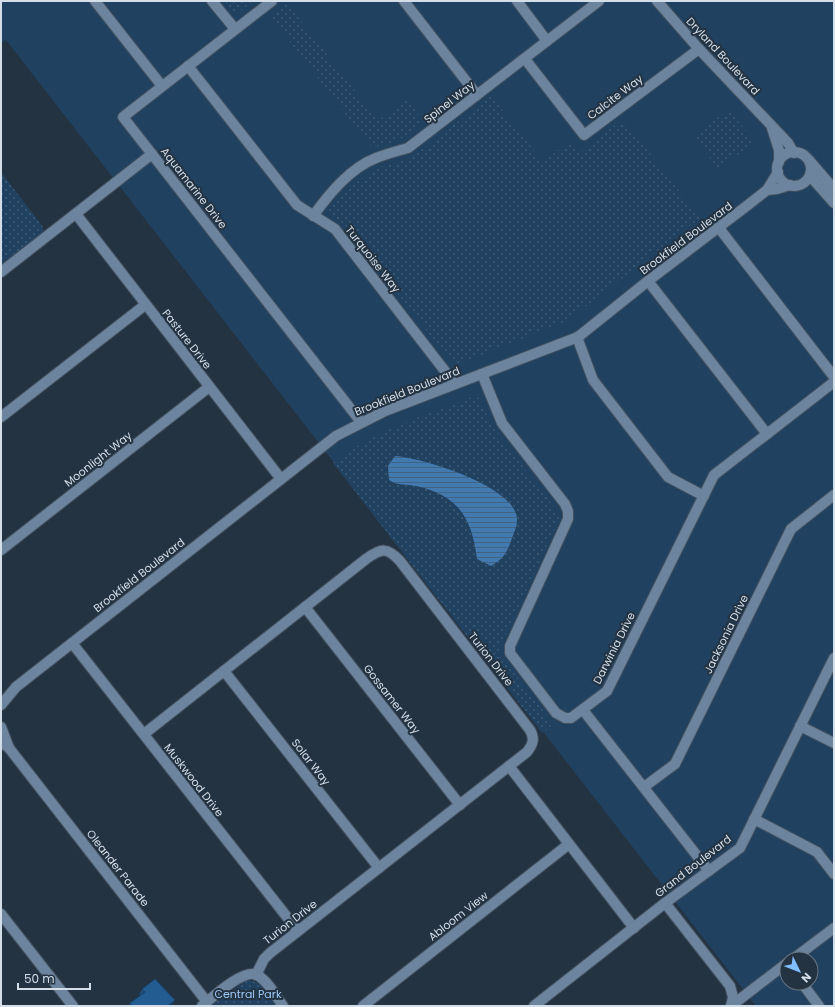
<svg xmlns="http://www.w3.org/2000/svg" width="835" height="1007" viewBox="0 0 835 1007" font-family="Poppins,sans-serif">
<style>
.grass{fill:#214160;fill-rule:evenodd}
.park{fill:url(#park-dots)}
.water{fill:url(#water-rules)}
.lines{fill:none;stroke-linecap:round;stroke-linejoin:round}
.minor-casing{stroke:#445260;stroke-width:12}
.minor{stroke:#6c849d;stroke-width:10}
.wall{fill:#1d4f7c}
.shaded-wall{fill:#184065}
.building{fill:#225c90;stroke:#184065}
.labels{text-anchor:middle;stroke-width:4;stroke-linejoin:round;paint-order:stroke}
.street-label{font-size:11px;fill:#d4dee8;stroke:#243342}
.park-label{font-size:11px;fill:#9cc9f6;stroke:#243342}
</style>
<defs>
<pattern id="park-dots" width="8" height="8" patternUnits="userSpaceOnUse"><rect width="8" height="8" fill="#214160"/><path d="M2 2h.1M6 6h.1" fill="none" stroke="#405c77" stroke-width="1.8" stroke-linecap="round"/></pattern>
<pattern id="water-rules" width="6" height="5" patternUnits="userSpaceOnUse"><rect width="6" height="5" fill="#427ab0"/><path d="M0 2.5h6" fill="none" stroke="#416486"/></pattern>
</defs>
<rect width="100%" height="100%" fill="#243342"/>
<path class="grass" d="M1 1H834V1006H756L6 40 1 43ZM787 959H811V983H787Z"/>
<g class="park">
<polygon points="225,1 253,1 239,12 233,11"/>
<polygon points="287,3 378,121 407,99 422,120 422,124 400,140 372,148 270,16"/>
<polygon points="491,96 543,162 570,141 580,152 623,119 700,218 568,320 458,364 451,362 344,224 331,215 329,209 337,198 375,168 410,159"/>
<polygon points="728,110 755,141 719,169 693,137"/>
<polygon points="1,172 43,227 43,232 1,265"/>
<path d="M475 396 480 399 491 425 558 512 559 519 498 652 553 724 542 733 333 463C375 430 426 415 475 396Z"/>
<path d="M247 980C262 981 269 995 277 1006H211Z"/>
</g>
<path class="water" d="M395 456C423 458 507 484 516 514 519 522 515 530 512 538 507 553 504 558 491 566L477 559C472 518 458 495 416 486 406 484 398 486 389 480L388 466Z"/>
<g class="lines">
<g class="minor-casing">
<g id="minor">
<polyline points="95,1 162,86"/>
<polyline points="212,1 235,29"/>
<polyline points="272,1 123,117 361,422"/>
<polyline points="404,1 477,95"/>
<polyline points="517,1 547,41"/>
<polyline points="657,1 699,49 788,143 794,153"/>
<polyline points="525,59 584,135 699,49"/>
<polyline points="188,66 297,205 335,229 455,384"/>
<polyline points="772,128 779,150 779,162"/>
<circle cx="794" cy="169" r="17"/>
<polyline points="809,160 834,189"/>
<polyline points="810,176 834,203"/>
<polyline points="767,190 777,189 790,185"/>
<polyline points="76,214 281,479"/>
<path d="M313 216C329 194 350 168 376 158 386 154 397 151 408 148L599 1"/>
<polyline points="719,228 834,377"/>
<polyline points="1,272 152,154"/>
<polyline points="648,281 767,434"/>
<polyline points="577,337 593,380 668,477 704,496"/>
<polyline points="482,374 502,423 565,504 568,511 568,519 510,646 510,653 556,713 565,718 571,718 607,691 714,475 834,382"/>
<polyline points="1,417 145,305"/>
<polyline points="1,550 209,387"/>
<polyline points="305,607 460,805"/>
<polyline points="72,643 298,931"/>
<polyline points="224,671 379,868"/>
<polyline points="1,705 16,687 336,436 385,411 578,337 648,281 744,208 767,190 778,172"/>
<polyline points="583,710 709,871"/>
<polyline points="800,726 834,743"/>
<polyline points="1,727 9,748"/>
<path d="M144 734 366 559C382 548 387 547 400 561L530 730C535 739 533 744 527 752L270 953 264 959 256 975"/>
<polyline points="1,742 9,748 207,1002"/>
<polyline points="509,766 634,928"/>
<polyline points="644,787 675,764 791,529 834,495"/>
<polyline points="754,819 817,852 834,874"/>
<polyline points="665,903 730,986 733,997 731,1006"/>
<polyline points="1,914 73,1006"/>
<polyline points="793,959 834,928"/>
<polyline points="802,983 819,1006"/>
<path d="M202 1006C213 997 244 968 257 975 268 981 276 996 283 1006"/>
<polyline points="363,1006 569,844"/>
<polyline points="534,1006 665,903 740,848 834,658"/>
<polyline points="731,1006 787,963"/>
</g>
</g>
<use href="#minor" class="minor"/>
</g>
<polygon class="wall" points="142,989 175,1000 171,1006 128,1006 130,1003 140,996 139,995"/>
<polygon class="shaded-wall" points="175,1000 171,1006 168,1006"/>
<polygon class="building" points="155,979 175,1000 168,1006 132,1006 130,1003 145,992 142,989"/>
<g class="labels">
<g class="street-label">
<text transform="translate(723 56) rotate(47)" y="4">Dryland Boulevard</text>
<text transform="translate(615 97) rotate(-37)" y="4">Calcite Way</text>
<text transform="translate(449 102) rotate(-38)" y="4">Spinel Way</text>
<text transform="translate(194 188) rotate(52)" y="4">Aquamarine Drive</text>
<text transform="translate(686 238) rotate(-37)" y="4">Brookfield Boulevard</text>
<text transform="translate(373 259) rotate(52)" y="4">Turquoise Way</text>
<text transform="translate(187 339) rotate(52)" y="4">Pasture Drive</text>
<text transform="translate(407 391) rotate(-22)" y="4">Brookfield Boulevard</text>
<text transform="translate(98 459) rotate(-38)" y="4">Moonlight Way</text>
<text transform="translate(139 575) rotate(-38)" y="4">Brookfield Boulevard</text>
<text transform="translate(726 634) rotate(-64)" y="4">Jacksonia Drive</text>
<text transform="translate(614 648) rotate(-63)" y="4">Darwinia Drive</text>
<text transform="translate(491 659) rotate(52)" y="4">Turion Drive</text>
<text transform="translate(392 699) rotate(52)" y="4">Gossamer Way</text>
<text transform="translate(311 762) rotate(52)" y="4">Solar Way</text>
<text transform="translate(194 780) rotate(52)" y="4">Muskwood Drive</text>
<text transform="translate(693 866) rotate(-38)" y="4">Grand Boulevard</text>
<text transform="translate(118 868) rotate(52)" y="4">Oleander Parade</text>
<text transform="translate(458 916) rotate(-38)" y="4">Abloom View</text>
<text transform="translate(290 922) rotate(-38)" y="4">Turion Drive</text>
</g>
<g class="park-label">
<text x="248" y="998">Central Park</text>
</g>
</g>
<rect width="835" height="1007" fill="none" stroke="#d4dee8" stroke-width="4"/>
<g transform="translate(799 971) rotate(133)"><circle r="19" fill="#243342" stroke="#6a7784"/>
<path d="M0-3L7 15L0 10L-7 15Z" fill="#80bdfa"/>
<text y="-6" font-size="11" font-weight="bold" text-anchor="middle" fill="#d4dee8">N</text>
</g>
<path d="M18 983v6h72v-6" fill="none" stroke="#d4dee8" stroke-width="2"/>
<text x="24" y="983" font-size="12" fill="#d4dee8" stroke="#243342" stroke-width="3" paint-order="stroke">50 m</text>
</svg>
